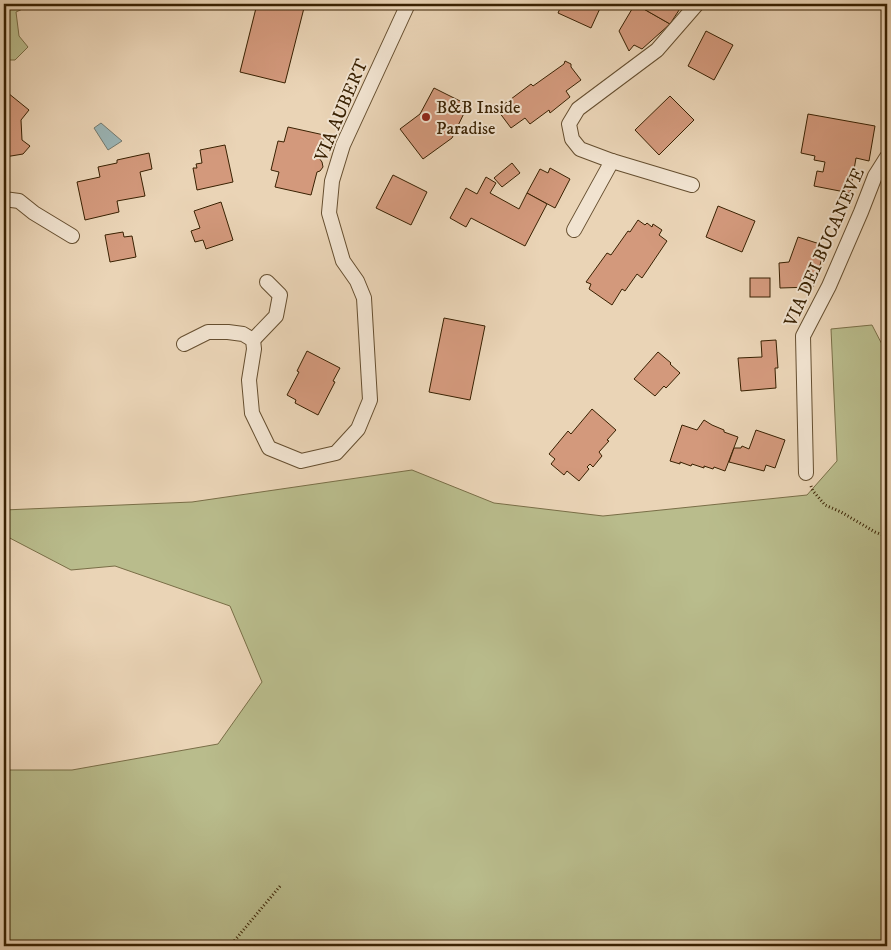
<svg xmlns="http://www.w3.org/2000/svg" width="891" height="950" viewBox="0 0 891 950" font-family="'IM FELL DW Pica',serif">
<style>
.green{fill:#b9bc8c;stroke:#796e47}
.water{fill:#9bb6b7;stroke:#747a6f}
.building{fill:#d3997c;stroke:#392102}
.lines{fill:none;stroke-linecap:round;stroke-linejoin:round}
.street-casing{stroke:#654e2f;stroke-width:16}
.path{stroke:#392102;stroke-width:3;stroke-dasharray:1 2.5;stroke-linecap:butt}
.street{stroke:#f1e3d0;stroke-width:14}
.poi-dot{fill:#8f2418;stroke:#f1e3d0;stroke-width:2}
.labels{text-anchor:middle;stroke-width:4;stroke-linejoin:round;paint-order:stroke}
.poi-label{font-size:18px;fill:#392102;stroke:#f1e3d0;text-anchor:start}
.street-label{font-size:18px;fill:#392102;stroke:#f1e3d0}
</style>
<rect width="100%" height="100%" fill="#ead4b6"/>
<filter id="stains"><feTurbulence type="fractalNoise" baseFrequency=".004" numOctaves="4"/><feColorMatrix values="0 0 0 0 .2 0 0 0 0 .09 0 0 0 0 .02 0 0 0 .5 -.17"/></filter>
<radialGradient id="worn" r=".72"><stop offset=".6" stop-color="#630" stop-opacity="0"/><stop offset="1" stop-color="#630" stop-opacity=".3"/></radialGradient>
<g class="green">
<polygon points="4,4 26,4 29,6 16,12 19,36 28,47 15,60 4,60"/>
<polygon points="872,325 887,354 887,472 883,502 887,505 887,946 4,946 4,770 72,770 218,744 262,682 230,606 115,566 71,570 4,535 4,510 192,502 412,470 494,503 603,516 807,495 837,461 831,329"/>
</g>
<polygon class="water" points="101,123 122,141 108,150 94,128"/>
<g class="building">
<polygon points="257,4 305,4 285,83 240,72"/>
<polygon points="562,4 602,4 591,28 558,13"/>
<polygon points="635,4 670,24 642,49 634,45 629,51 619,31"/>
<polygon points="645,4 683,4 670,24 642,8"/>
<polygon points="706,31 733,45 714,80 688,66"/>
<polygon points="565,61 571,64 571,67 581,80 566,91 570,97 550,113 549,110 530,124 525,118 511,128 499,112 505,107 503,105 531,84 533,86 564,64"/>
<polygon points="434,88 468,105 452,138 423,159 400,129 420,114"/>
<polygon points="8,93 29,110 21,120 22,140 30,146 23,154 5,157 4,99"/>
<polygon points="670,96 694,120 659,155 635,130"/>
<polygon points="808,114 875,126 869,161 856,158 850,193 814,186 817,171 823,172 825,162 814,160 815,156 801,153"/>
<polygon points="288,127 324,135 319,158 322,162 323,167 320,171 317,172 311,195 275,187 279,172 271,170 278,141 284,142"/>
<polygon points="225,145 233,182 197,190 193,168 197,168 196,164 202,163 200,150"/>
<polygon points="149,153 152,169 140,172 145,196 117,201 119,212 85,220 77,182 100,177 98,167 117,163 117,160"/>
<polygon points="512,163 520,173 502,187 494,178"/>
<polygon points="550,168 570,179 555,208 527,193 540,169 548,173"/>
<polygon points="393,175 427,192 411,225 376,208"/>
<polygon points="486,177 496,183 490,193 519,209 527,193 547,204 525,246 471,218 466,227 450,218 466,188 477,194"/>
<polygon points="221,202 233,240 206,249 203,240 195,242 191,231 200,228 194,211"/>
<polygon points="718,206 755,221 742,252 706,237"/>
<polygon points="638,220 645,225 647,223 652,227 653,224 662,230 659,235 667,241 642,278 637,274 625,291 622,289 612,305 589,289 591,284 586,282 607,253 611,255 628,231 630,232"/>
<polygon points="123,232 124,237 132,236 136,257 110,262 105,235"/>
<polygon points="798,237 826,246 813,287 780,288 779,263 789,262"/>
<rect x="750" y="278" width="20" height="19"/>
<polygon points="444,318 485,326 470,400 429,392"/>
<polygon points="776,340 778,368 775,368 776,388 741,391 738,358 762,357 761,341"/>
<polygon points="307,351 340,368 333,381 335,382 318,415 295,403 296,400 287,395 299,372 297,371"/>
<polygon points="658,352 671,363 670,364 680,373 666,388 664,386 655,396 634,379"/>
<polygon points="592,409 616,430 607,440 609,441 599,452 602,456 593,467 590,464 587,467 589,469 579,481 567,471 564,475 551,464 555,459 549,454 568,431 571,434"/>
<polygon points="704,420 712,425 724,430 724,432 738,437 725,471 714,467 713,469 704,466 704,468 692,464 691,466 680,462 680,464 670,461 682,425 697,430"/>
<polygon points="756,430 785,440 775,468 766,465 764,471 729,462 734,448 741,448 742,446 749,449"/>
</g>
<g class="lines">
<g class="street-casing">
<g id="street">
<polyline points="692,185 612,161 580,149 572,139 569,124 578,109 657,50 697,4"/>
<polyline points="4,199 19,201 34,213 72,236"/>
<polyline points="574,230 612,161"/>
<polyline points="253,340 276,316 280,295 267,282"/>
<polyline points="184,344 208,332 228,332 243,334 253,340 254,349 249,380 252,413 269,448 301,461 336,453 358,429 370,400 364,298 357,281 343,261 329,213 332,181 343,145 408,4"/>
<polyline points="806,473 803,336 829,286 861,212 875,176 887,157"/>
</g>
</g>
<g class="path">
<polyline points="811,486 813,491 825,505 841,512 875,532 887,537"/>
<polyline points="230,946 281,885"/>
</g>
<use href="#street" class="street"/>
</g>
<circle class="poi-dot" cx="426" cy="117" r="5"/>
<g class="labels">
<g class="poi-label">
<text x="436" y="113">B&amp;B Inside<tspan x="436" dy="21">Paradise</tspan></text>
</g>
<g class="street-label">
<text transform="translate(341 110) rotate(-67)" y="6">VIA AUBERT</text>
<text transform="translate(824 247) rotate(-66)" y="6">VIA DEI BUCANEVE</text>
</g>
</g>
<rect width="891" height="950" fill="none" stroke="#ead4b6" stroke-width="20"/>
<rect x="5" y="5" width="881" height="940" fill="none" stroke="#392102" stroke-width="2.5"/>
<rect x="10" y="10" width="871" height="930" fill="none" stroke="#392102"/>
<rect width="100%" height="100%" filter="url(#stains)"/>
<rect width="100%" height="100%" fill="url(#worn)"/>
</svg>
